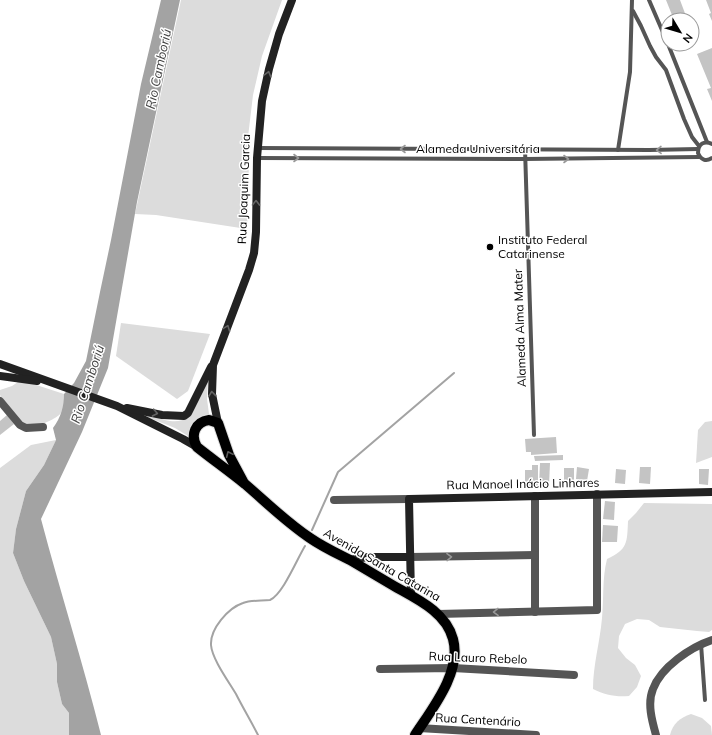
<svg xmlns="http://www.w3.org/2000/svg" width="712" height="735" viewBox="0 0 712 735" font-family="Mulish,sans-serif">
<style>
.green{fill:#dcdcdc}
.water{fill:#a3a3a3}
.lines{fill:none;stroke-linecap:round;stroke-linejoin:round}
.stream{stroke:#a3a3a3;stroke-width:2}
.building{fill:#c4c4c4}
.primary-casing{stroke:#dbdbdb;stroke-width:12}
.service{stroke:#555;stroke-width:4}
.minor{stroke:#555;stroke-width:8}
.secondary{stroke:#222;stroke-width:8}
.primary{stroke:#000;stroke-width:10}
.oneway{stroke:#646464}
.oneway2{stroke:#999}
.oneway3{stroke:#595959}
.poi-dot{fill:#000;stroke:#fff;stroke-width:1.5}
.labels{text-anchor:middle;stroke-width:3;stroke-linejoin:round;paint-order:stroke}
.street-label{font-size:12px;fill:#000;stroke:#fff}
.poi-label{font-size:12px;fill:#000;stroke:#fff;text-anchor:start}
.water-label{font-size:13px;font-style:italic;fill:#444;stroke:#fff}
</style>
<rect width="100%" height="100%" fill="#fff"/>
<g class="green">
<polygon points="181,0 282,0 262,56 253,95 248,137 249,187 247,229 156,215 135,214"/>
<polygon points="121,323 210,334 188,391 177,399 116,356"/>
<path d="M21 380 64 394C64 400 65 408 61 413 56 420 31 430 24 425 18 421 5 402 0 395V390L12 386Z"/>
<path d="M207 380 208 382 207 399 209 414C196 416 189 424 188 436L175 428 147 417 146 415C154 415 162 420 170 421 196 425 197 395 207 380Z"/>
<polygon points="712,421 712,457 696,463 698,430 705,422"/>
<polygon points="56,440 44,465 26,491 16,529 13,553 24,581 51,637 57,664 57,682 62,704 69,713 69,735 0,735 0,468 31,445"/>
<path d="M644 503 712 504V630L709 632 697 631 660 627 649 620 637 619 625 624 619 636 618 648 626 658 635 665 641 676 637 687 629 696C615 697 605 695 593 689 593 665 600 642 602 618 604 598 602 579 607 559 628 549 627 543 628 521L636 513Z"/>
<path d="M691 714 702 718 711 726 712 735H670C673 723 680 718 691 714Z"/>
</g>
<path class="water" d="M161 0H180L137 202 108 368 82 432 41 519C60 591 83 663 101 735H69V713L62 704 57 682V664L51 637 24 581 13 553 16 529 26 491 44 465 56 440 53 428C61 417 64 407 64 394L74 383 86 361 100 292 111 240 141 84Z"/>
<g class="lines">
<g class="stream">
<polyline points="312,530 338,472 454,373"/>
<path d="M258 735C251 721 243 708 236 694 229 682 212 659 211 645 210 629 228 608 243 603 251 600 262 601 270 600 283 594 297 559 305 546"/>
</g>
</g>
<g class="building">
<polygon points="666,0 680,0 686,16 674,20"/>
<polygon points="706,0 712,0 712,21 709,14 711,13"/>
<polygon points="712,48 712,101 707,89 711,88 697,54"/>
<polygon points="7,415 14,424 0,435 0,421"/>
<polygon points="556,437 557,453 531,455 531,452 526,452 525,439"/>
<polygon points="563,455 563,460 535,461 534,456"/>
<polygon points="540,463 550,463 549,485 539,485"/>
<polygon points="532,465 538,465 538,487 525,486 525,470 532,470"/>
<polygon points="577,467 589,469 587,481 576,479"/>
<polygon points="640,467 651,467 650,484 639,483"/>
<rect x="564" y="468" width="10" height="12"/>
<polygon points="616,469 626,470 625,484 615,483"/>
<polygon points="699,469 709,469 708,485 699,484"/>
<polygon points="605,501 615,502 614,520 603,519"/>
<polygon points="603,525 618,526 617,542 602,542"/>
</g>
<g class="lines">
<g class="primary-casing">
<path id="primary" d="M244 483 229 455 218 423 209 420C195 422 190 435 197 447 212 459 229 471 245 484 266 502 286 522 310 538 323 547 336 553 350 560 365 569 379 577 394 586 417 599 446 612 453 639 462 672 432 709 415 735"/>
</g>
<g class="service">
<polyline points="649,0 668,44"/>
<polyline points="633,11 641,26 650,46 656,57 666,70 684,119 692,137 699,146"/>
<polyline points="668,44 707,142"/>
<path d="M712 144C704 140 698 144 698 153 701 160 706 162 712 158"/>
<polyline points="258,148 649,150 698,149"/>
<polyline points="525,149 534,435"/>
<polyline points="618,150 630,72 632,0"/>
<polyline points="257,158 525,159 699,157"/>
<polyline points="701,644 705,700"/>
</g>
<g class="minor">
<polyline points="0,401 20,425 26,428 43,427"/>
<polyline points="535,496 535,612"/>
<polyline points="334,500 409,499"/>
<polyline points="410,557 535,555"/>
<polyline points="438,614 597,610 597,494"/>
<polyline points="380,669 453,668 574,675"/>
<polyline points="419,728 536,735"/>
<path d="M656 735C652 721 647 703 653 689 661 667 691 647 712 640"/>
</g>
<g class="secondary">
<polyline points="0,364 117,406 183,439 197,447"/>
<polyline points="0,376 37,381"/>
<polyline points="127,408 162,415 184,416 188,413 211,367"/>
<polyline points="218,423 212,394 213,365 249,270 254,253 256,232 257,158 262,101 269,69 279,34 292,0"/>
<polyline points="349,560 368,557 410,557"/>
<polyline points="411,595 409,499 712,492"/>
</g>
<use href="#primary" class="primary"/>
</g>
<defs><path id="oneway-chevron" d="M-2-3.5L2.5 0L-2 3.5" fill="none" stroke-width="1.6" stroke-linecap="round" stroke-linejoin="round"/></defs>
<g class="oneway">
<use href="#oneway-chevron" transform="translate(268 74) rotate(-75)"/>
<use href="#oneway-chevron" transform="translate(256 203) rotate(-89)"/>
<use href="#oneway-chevron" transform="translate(227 328) rotate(-69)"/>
<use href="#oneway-chevron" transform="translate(212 394) rotate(-96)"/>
<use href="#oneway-chevron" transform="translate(155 413) rotate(11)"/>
</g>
<g class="oneway2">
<use href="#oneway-chevron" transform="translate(403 149) rotate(-180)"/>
<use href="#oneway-chevron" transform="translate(659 150) rotate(179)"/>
<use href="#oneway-chevron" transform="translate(296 158)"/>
<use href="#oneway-chevron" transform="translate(566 159)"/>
<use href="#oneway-chevron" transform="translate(449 557) rotate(-1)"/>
<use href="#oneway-chevron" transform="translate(496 612) rotate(179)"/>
</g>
<use class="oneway3" href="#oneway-chevron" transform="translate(229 454) rotate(-114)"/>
<circle class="poi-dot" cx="490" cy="247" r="4"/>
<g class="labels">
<g class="street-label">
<text x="478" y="153">Alameda Universitária</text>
<text transform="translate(244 189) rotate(-88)" y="4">Rua Joaquim Garcia</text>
<text transform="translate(520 328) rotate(-92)" y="4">Alameda Alma Mater</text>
<text transform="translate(523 484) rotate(-1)" y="4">Rua Manoel Inácio Linhares</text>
<text transform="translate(382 565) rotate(30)" y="4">Avenida Santa Catarina</text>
<text transform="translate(478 658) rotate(2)" y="4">Rua Lauro Rebelo</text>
<text transform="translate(478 720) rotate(3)" y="4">Rua Centenário</text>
</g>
<g class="poi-label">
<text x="498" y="244">Instituto Federal<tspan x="498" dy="14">Catarinense</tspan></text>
</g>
<g class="water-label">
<text transform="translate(158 69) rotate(-78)" y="5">Rio Camboriú</text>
<text transform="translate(87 384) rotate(-72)" y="5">Rio Camboriú</text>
</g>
</g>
<g transform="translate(680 32) rotate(128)"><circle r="19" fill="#ffffff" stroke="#999999"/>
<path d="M0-3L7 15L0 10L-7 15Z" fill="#000000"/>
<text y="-6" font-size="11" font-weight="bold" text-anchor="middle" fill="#000000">N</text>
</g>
</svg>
